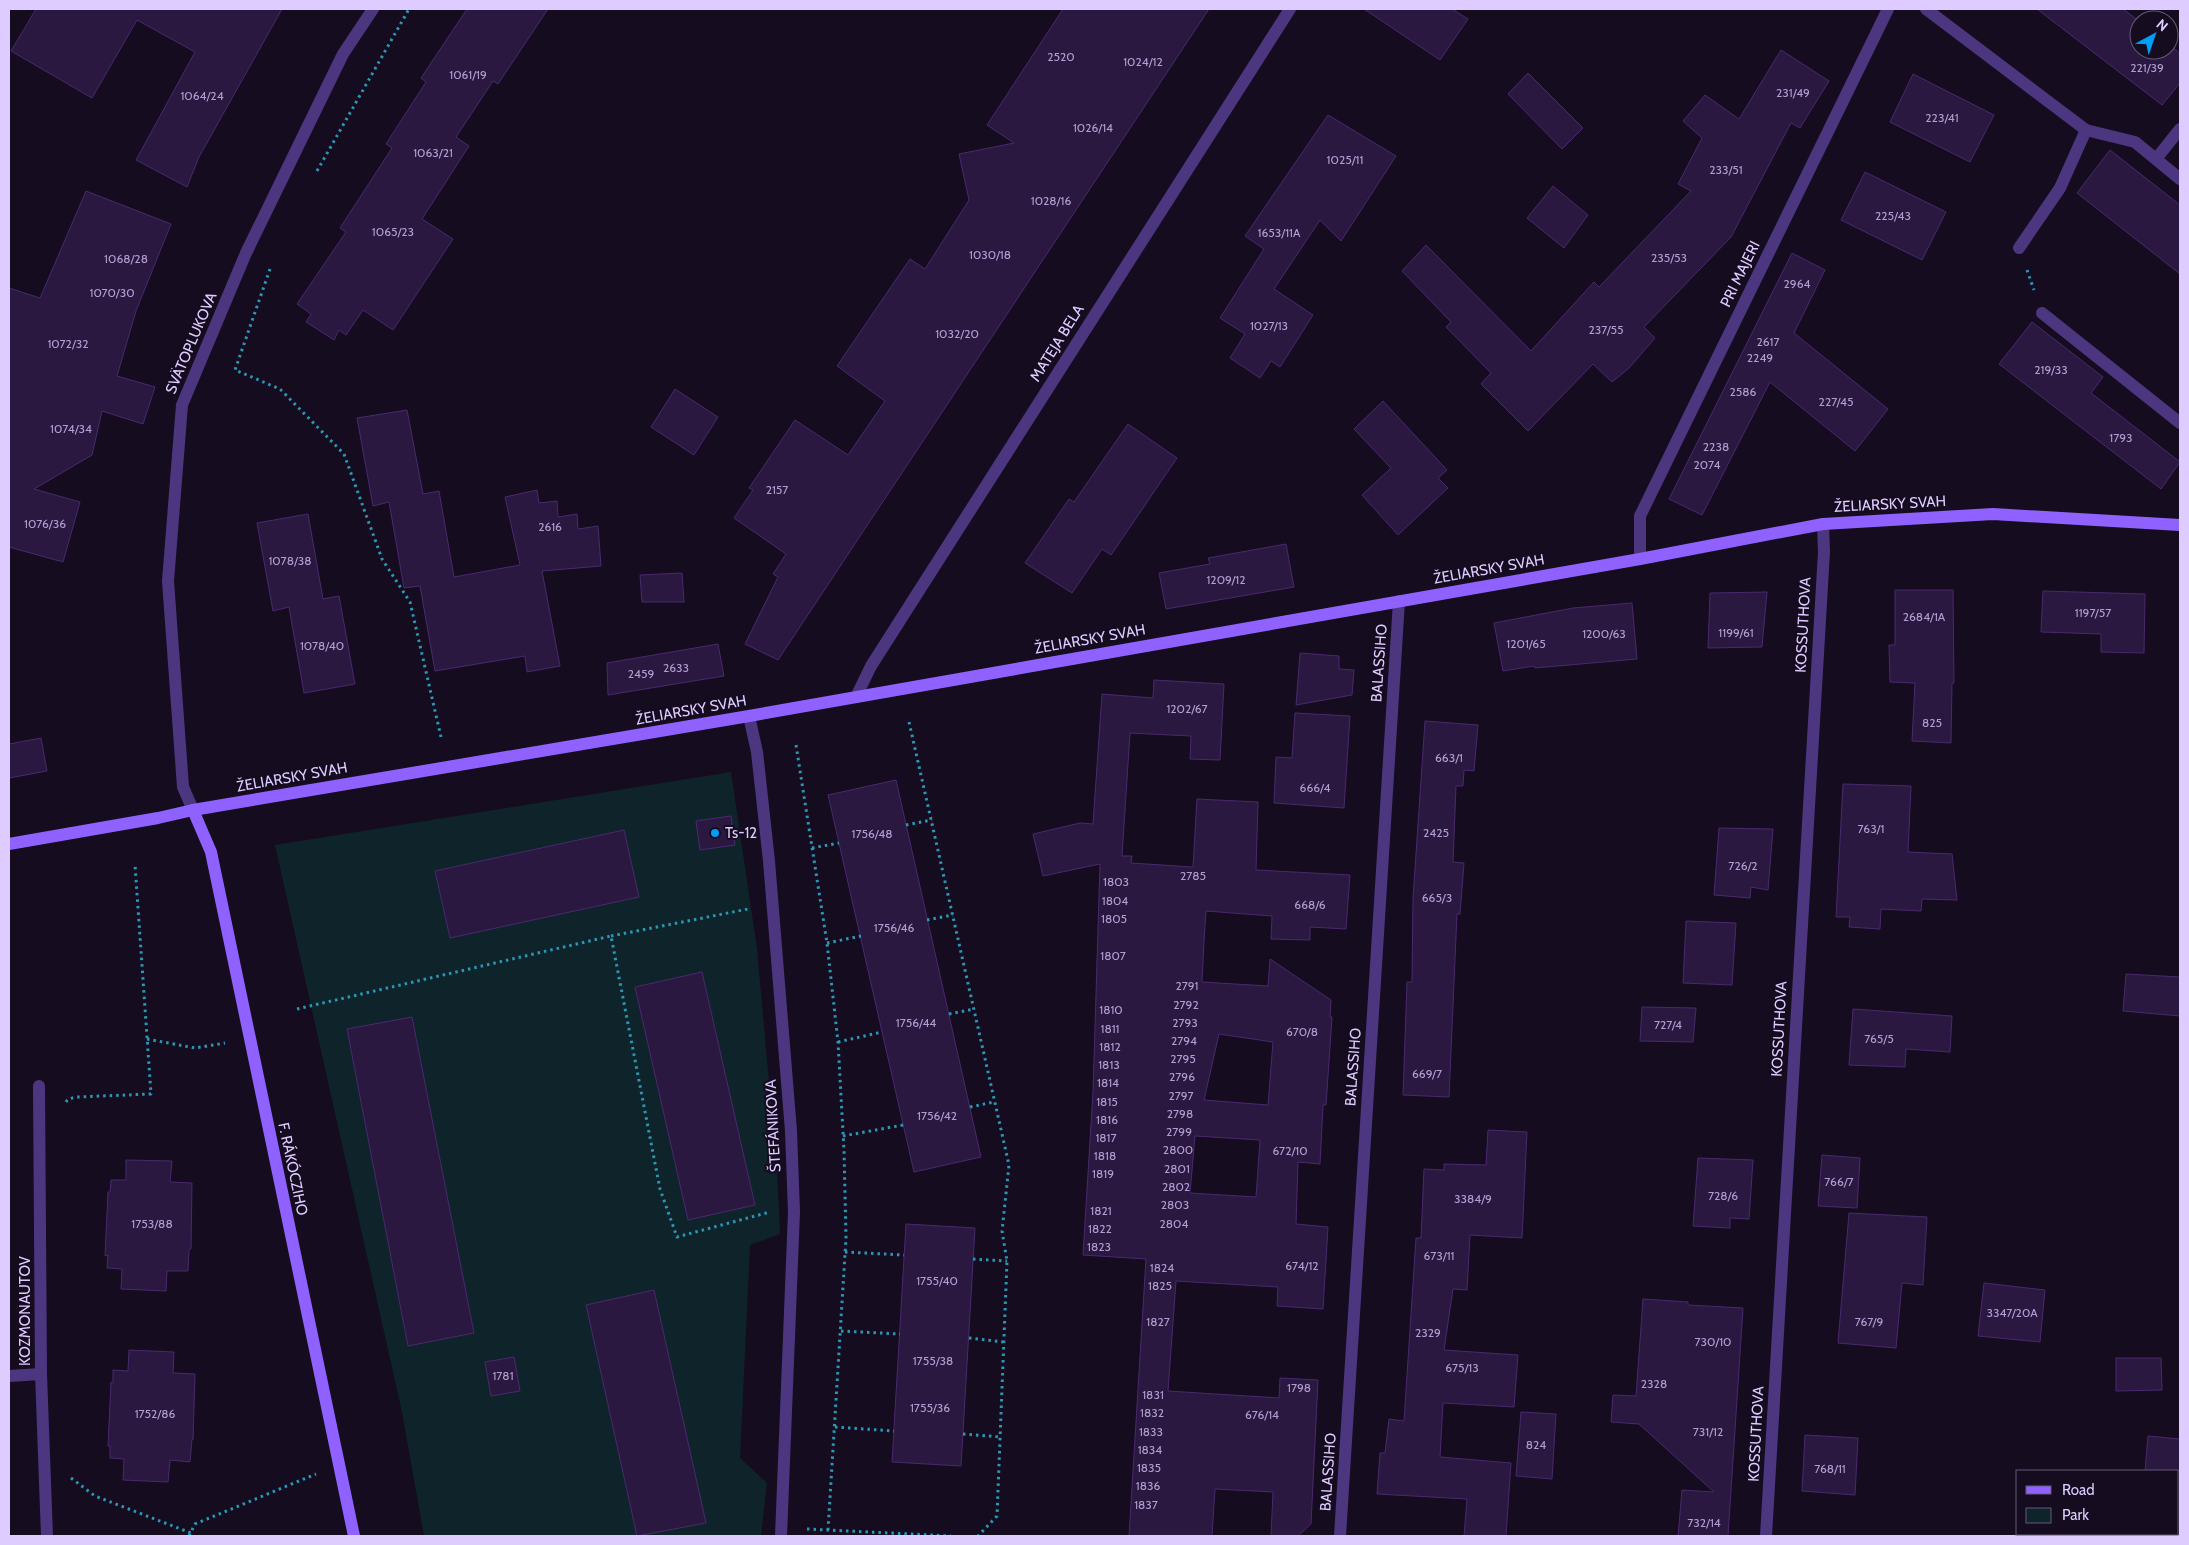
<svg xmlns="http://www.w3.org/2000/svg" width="2189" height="1545" viewBox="0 0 2189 1545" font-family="Cabin,sans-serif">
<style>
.green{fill:#0f242a}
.building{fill:#2b1841;stroke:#49296e;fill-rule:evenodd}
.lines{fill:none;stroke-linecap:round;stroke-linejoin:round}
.path{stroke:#2a98b4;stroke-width:3;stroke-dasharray:2.5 4;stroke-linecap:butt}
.lane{stroke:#4c3680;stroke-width:12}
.street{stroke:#4c3680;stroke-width:12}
.secondary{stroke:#8f62ff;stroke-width:12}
.poi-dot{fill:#009ef6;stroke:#150c20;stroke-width:2}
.labels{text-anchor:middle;stroke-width:4;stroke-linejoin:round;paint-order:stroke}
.number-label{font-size:12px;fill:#b19ed0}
.street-label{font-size:15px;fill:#decbff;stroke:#150c20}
.poi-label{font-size:15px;fill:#decbff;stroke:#150c20;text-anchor:start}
</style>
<rect width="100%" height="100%" fill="#150c20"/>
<polygon class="green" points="731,772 757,949 777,1171 780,1234 750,1245 740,1458 767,1483 761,1536 424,1536 402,1412 275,845"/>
<g class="building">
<polygon points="36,9 282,9 199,157 187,187 136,160 195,52 137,20 92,98 11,51"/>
<polygon points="467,9 548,9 498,84 493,81 456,137 469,146 422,219 453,239 393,330 363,310 346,335 339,330 334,340 306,322 311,314 297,304 346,232 340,228 392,148 386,144 426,82 421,78"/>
<polygon points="1063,9 1209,9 778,660 745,644 778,577 773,574 786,554 734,518 753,490 749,488 795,420 848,455 885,401 837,366 910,259 925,269 969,200 959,154 1014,143 987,125"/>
<polygon points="1364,9 1452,9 1468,19 1440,60"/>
<polygon points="2037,9 2123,9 2139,21 2139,50 2169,50 2169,45 2180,53 2180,83 2162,105"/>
<polygon points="1781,50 1829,81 1800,128 1791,123 1731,237 1644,327 1655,338 1629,368 1612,382 1593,364 1528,431 1481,384 1491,373 1446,327 1451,322 1402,271 1426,245 1531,351 1594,282 1599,287 1691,191 1678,184 1702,138 1683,121 1705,95 1739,119"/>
<polygon points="1528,73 1583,128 1562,149 1508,94"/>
<polygon points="1913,74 1994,115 1970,162 1890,122"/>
<polygon points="1328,115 1396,156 1341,241 1320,220 1274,289 1313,315 1280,367 1271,361 1260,378 1230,358 1245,334 1220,318 1264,249 1245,236"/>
<polygon points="2110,150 2180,205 2180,274 2077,193"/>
<polygon points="1865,172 1946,212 1922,260 1841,220"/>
<polygon points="1553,186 1588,215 1564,248 1527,218"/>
<polygon points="86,191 171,224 136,311 117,376 155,387 143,424 102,411 92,455 34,489 80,502 63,562 9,547 9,288 40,298"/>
<polygon points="1792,253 1825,270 1794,333 1888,409 1855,451 1770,382 1702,515 1669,499"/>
<polygon points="2032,322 2103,377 2091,393 2180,462 2161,489 1999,364"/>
<polygon points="675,389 718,417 694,455 651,427"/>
<polygon points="1383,401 1447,470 1438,478 1448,488 1398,535 1362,495 1391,468 1354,429"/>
<polygon points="407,410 423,494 439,491 454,577 520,565 505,497 537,490 539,503 557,501 558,517 577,514 578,529 598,526 601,566 542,571 560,666 527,672 525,656 435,671 420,586 404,588 389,502 373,506 357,418"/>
<polygon points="1128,424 1177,458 1111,555 1102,549 1072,593 1025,563 1069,499 1074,502"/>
<polygon points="308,514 323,599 339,596 355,684 304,693 289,607 273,611 257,523"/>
<polygon points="1286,544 1294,587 1166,609 1159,573 1210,564 1208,558"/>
<polygon points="682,573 684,602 642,602 640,575"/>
<polygon points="1895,590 1953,590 1954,683 1952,683 1951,743 1912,741 1915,683 1890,682 1889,645 1895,645"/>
<polygon points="2043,591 2145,594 2144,653 2101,652 2101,634 2041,632"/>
<polygon points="1767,592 1762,647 1708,648 1710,593"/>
<polygon points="1632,603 1637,659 1535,668 1534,666 1503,671 1494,623 1573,608"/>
<polygon points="718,644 724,676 608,695 607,663"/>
<polygon points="1300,653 1339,656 1339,669 1354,670 1352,695 1296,705"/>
<path d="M1154 680 1224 684 1220 760 1190 759 1191 736 1130 733 1122 856H1132L1131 863 1193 867 1197 799 1258 802 1256 870 1350 875 1346 929 1310 927V940L1271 939 1272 916 1206 911 1204 941 1202 982 1268 986 1270 959 1331 1000 1330 1017H1332L1326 1105H1323L1320 1164 1298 1162 1296 1224 1328 1227 1323 1309 1277 1306 1278 1287 1176 1281 1173 1322 1168 1391 1279 1398 1280 1378 1318 1380 1311 1524 1298 1536H1271L1273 1492 1215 1489 1212 1536H1129L1146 1259 1083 1255 1093 1092 1100 864 1043 876 1033 834 1080 823 1093 824 1102 694 1153 698ZM1219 1034 1273 1042 1268 1105 1204 1100ZM1195 1136 1260 1140 1256 1197 1190 1193Z"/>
<polygon points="1295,713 1350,716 1344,808 1274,803 1276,757 1292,758"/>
<polygon points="1425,721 1478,725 1474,771 1464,770 1463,786 1456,786 1453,862 1464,863 1460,914 1457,914 1449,1097 1403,1095 1407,982 1412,982 1413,898"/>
<polygon points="41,738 47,771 9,778 9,744"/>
<polygon points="896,780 981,1157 914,1172 828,795"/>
<polygon points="1843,784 1911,786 1908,852 1952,854 1957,900 1922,899 1921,911 1881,909 1880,929 1849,927 1850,917 1836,917"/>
<polygon points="731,816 735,845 700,850 696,821"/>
<polygon points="1719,828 1773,829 1768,890 1751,887 1750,898 1714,895"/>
<polygon points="624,830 639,897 450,938 435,871"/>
<polygon points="1686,921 1736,923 1732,985 1683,983"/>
<polygon points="702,972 755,1205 688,1220 635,987"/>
<polygon points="2126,974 2180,977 2180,1016 2123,1011"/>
<polygon points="1642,1007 1696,1008 1693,1042 1640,1041"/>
<polygon points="1853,1009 1952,1016 1950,1052 1906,1049 1905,1067 1849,1065"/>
<polygon points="412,1017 474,1333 408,1346 347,1029"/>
<polygon points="1488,1130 1527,1132 1522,1238 1470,1235 1467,1290 1453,1289 1444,1350 1518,1355 1514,1407 1443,1403 1440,1457 1511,1463 1506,1536 1464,1536 1467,1499 1377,1494 1380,1453 1385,1453 1389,1419 1404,1421 1416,1238 1421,1238 1424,1169 1444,1170 1444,1164 1486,1165"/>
<polygon points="1822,1155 1860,1158 1857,1208 1818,1206"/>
<polygon points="1698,1158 1753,1160 1749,1219 1730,1218 1730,1228 1693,1226"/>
<polygon points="126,1160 172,1161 170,1182 192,1183 191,1249 189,1250 188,1271 167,1271 166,1291 121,1289 122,1269 107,1268 108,1255 105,1256 108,1192 110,1192 111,1180 126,1180"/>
<polygon points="1849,1213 1927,1217 1923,1285 1902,1283 1896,1348 1838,1343"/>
<polygon points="906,1224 975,1228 961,1466 892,1462"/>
<polygon points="1984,1283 2045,1290 2040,1342 1978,1336"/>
<polygon points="654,1290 706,1523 637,1536 586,1305"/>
<polygon points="1643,1299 1688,1302 1688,1305 1743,1308 1728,1536 1678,1536 1682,1490 1714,1492 1639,1424 1611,1422 1613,1395 1636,1396"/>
<polygon points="129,1350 174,1352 173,1373 195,1374 193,1440 192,1439 190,1462 170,1460 168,1482 123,1480 124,1459 110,1458 110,1446 108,1446 111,1382 113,1383 113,1370 128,1371"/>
<polygon points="514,1357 520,1391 491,1396 485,1362"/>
<polygon points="2116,1358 2161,1358 2162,1390 2116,1391"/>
<polygon points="1521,1412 1556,1414 1552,1479 1516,1476"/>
<polygon points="1805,1435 1858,1438 1855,1495 1802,1491"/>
<polygon points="2148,1436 2180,1439 2180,1471 2145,1471"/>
</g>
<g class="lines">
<g class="path">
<polyline points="317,171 409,9"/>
<polyline points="270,269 235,370 280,389 344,454 382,559 410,602 441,737"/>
<polyline points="2027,270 2034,290"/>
<polyline points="909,722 1009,1165 1002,1231 1007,1261 997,1516 978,1536"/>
<polyline points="796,745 827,943 838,1042 844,1150 846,1238 828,1530"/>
<polyline points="906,825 932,820"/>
<polyline points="812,848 839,843"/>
<polyline points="927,920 953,915"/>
<polyline points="611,936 748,909"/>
<polyline points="827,943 861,936"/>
<polyline points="297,1009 611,936 660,1189 677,1237 770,1212"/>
<polyline points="949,1014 974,1009"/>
<polyline points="147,1039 195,1048 225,1043"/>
<polyline points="838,1042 882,1032"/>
<polyline points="66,1102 68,1099 77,1097 151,1094 135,865"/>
<polyline points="970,1107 994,1102"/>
<polyline points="843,1136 903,1125"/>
<polyline points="845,1252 904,1255"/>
<polyline points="973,1259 1007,1261"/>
<polyline points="841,1331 900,1334"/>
<polyline points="969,1338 1003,1342"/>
<polyline points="835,1427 894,1431"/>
<polyline points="963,1434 1000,1437"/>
<polyline points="71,1478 95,1496 191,1533"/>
<polyline points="807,1529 951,1536"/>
<polyline points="189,1536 195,1524 316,1474"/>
</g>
<g class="lane">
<polyline points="1926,9 2086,130 2060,188 2019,248"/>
<polyline points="2086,130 2135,142 2180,179"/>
<polyline points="2156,159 2180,129"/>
<polyline points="2042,313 2180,423"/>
</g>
<g class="street">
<polyline points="1640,559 1640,516 1888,9"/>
<polyline points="856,697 871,666 1290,9"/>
<polyline points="749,716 757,752 769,861 791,1131 794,1212 781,1536"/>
<polyline points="193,810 183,787 168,581 182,405 246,253 343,54 373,9"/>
<polyline points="39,1086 41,1374 47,1536"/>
<polyline points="9,1376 41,1374"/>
<polyline points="1340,1536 1399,601"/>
<polyline points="1766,1536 1824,552 1823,524"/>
</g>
<g class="secondary">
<polyline points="193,810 211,852 354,1536"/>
<polyline points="9,844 158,818 193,810 749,716 1640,559 1823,524 1993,514 2180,525"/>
</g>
</g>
<circle class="poi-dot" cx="715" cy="833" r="5"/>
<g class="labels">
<g class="number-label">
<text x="1061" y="61">2520</text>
<text x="1143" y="66">1024/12</text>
<text x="2147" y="72">221/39</text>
<text x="468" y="79">1061/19</text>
<text x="1793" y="97">231/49</text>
<text x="202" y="100">1064/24</text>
<text x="1942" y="122">223/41</text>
<text x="1093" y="132">1026/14</text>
<text x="433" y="157">1063/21</text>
<text x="1345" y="164">1025/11</text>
<text x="1726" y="174">233/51</text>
<text x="1051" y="205">1028/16</text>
<text x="1893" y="220">225/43</text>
<text x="393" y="236">1065/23</text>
<text x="1279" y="237">1653/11A</text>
<text x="990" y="259">1030/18</text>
<text x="1669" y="262">235/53</text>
<text x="126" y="263">1068/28</text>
<text x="1797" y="288">2964</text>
<text x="112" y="297">1070/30</text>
<text x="1269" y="330">1027/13</text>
<text x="1606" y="334">237/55</text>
<text x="957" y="338">1032/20</text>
<text x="1768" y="346">2617</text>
<text x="68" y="348">1072/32</text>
<text x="1760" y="362">2249</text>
<text x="2051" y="374">219/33</text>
<text x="1743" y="396">2586</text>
<text x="1836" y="406">227/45</text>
<text x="71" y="433">1074/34</text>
<text x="2121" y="442">1793</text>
<text x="1716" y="451">2238</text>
<text x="1707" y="469">2074</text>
<text x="777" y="494">2157</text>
<text x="45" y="528">1076/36</text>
<text x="550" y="531">2616</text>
<text x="290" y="565">1078/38</text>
<text x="1226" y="584">1209/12</text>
<text x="2093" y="617">1197/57</text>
<text x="1924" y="621">2684/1A</text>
<text x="1736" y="637">1199/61</text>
<text x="1604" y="638">1200/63</text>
<text x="1526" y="648">1201/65</text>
<text x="322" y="650">1078/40</text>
<text x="676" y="672">2633</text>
<text x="641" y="678">2459</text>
<text x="1187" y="713">1202/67</text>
<text x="1932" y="727">825</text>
<text x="1449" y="762">663/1</text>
<text x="1315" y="792">666/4</text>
<text x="1871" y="833">763/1</text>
<text x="1436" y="837">2425</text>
<text x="872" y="838">1756/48</text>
<text x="1743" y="870">726/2</text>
<text x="1193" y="880">2785</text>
<text x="1116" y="886">1803</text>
<text x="1437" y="902">665/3</text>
<text x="1115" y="905">1804</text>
<text x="1310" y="909">668/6</text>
<text x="1114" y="923">1805</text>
<text x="894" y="932">1756/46</text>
<text x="1113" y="960">1807</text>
<text x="1187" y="990">2791</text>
<text x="1186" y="1009">2792</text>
<text x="1111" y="1014">1810</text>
<text x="916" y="1027">1756/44</text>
<text x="1185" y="1027">2793</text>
<text x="1668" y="1029">727/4</text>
<text x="1110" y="1033">1811</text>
<text x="1302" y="1036">670/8</text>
<text x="1879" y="1043">765/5</text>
<text x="1184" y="1045">2794</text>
<text x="1110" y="1051">1812</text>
<text x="1183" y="1063">2795</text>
<text x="1109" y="1069">1813</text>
<text x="1427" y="1078">669/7</text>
<text x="1182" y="1081">2796</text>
<text x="1108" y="1087">1814</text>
<text x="1181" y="1100">2797</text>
<text x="1107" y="1106">1815</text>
<text x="1180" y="1118">2798</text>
<text x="937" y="1120">1756/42</text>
<text x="1107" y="1124">1816</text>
<text x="1179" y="1136">2799</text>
<text x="1106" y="1142">1817</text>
<text x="1178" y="1154">2800</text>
<text x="1290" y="1155">672/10</text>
<text x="1105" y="1160">1818</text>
<text x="1177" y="1173">2801</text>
<text x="1103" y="1178">1819</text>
<text x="1839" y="1186">766/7</text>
<text x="1176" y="1191">2802</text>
<text x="1723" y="1200">728/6</text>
<text x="1473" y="1203">3384/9</text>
<text x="1175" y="1209">2803</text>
<text x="1101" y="1215">1821</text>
<text x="152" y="1228">1753/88</text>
<text x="1174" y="1228">2804</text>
<text x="1100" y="1233">1822</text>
<text x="1099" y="1251">1823</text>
<text x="1439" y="1260">673/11</text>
<text x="1302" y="1270">674/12</text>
<text x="1162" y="1272">1824</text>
<text x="937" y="1285">1755/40</text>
<text x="1160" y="1290">1825</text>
<text x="2012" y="1317">3347/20A</text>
<text x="1158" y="1326">1827</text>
<text x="1869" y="1326">767/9</text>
<text x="1428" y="1337">2329</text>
<text x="1713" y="1346">730/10</text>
<text x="933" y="1365">1755/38</text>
<text x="1462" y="1372">675/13</text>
<text x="503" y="1380">1781</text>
<text x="1654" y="1388">2328</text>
<text x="1299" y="1392">1798</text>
<text x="1153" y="1399">1831</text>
<text x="930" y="1412">1755/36</text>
<text x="1152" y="1417">1832</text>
<text x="155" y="1418">1752/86</text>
<text x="1262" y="1419">676/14</text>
<text x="1151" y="1436">1833</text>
<text x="1708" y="1436">731/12</text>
<text x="1536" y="1449">824</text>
<text x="1150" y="1454">1834</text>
<text x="1149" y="1472">1835</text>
<text x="1830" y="1473">768/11</text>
<text x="1148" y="1490">1836</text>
<text x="1146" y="1509">1837</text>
<text x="1704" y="1527">732/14</text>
</g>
<g class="street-label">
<text transform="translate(1740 274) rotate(-64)" y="5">PRI MAJERI</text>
<text transform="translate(191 343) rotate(-67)" y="5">SVÄTOPLUKOVA</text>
<text transform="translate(1057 343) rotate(-58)" y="5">MATEJA BELA</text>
<text transform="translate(1890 504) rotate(-3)" y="5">ŽELIARSKY SVAH</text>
<text transform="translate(1489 569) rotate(-10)" y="5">ŽELIARSKY SVAH</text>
<text transform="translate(1803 625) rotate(-87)" y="5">KOSSUTHOVA</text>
<text transform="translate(1090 639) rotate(-10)" y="5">ŽELIARSKY SVAH</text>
<text transform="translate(1379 663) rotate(-86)" y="5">BALASSIHO</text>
<text transform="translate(691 710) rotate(-10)" y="5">ŽELIARSKY SVAH</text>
<text transform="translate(292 777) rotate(-10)" y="5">ŽELIARSKY SVAH</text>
<text transform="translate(1779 1029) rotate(-87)" y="5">KOSSUTHOVA</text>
<text transform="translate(1353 1067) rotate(-86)" y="5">BALASSIHO</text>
<text transform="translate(773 1126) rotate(-93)" y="5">ŠTEFÁNIKOVA</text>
<text transform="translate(293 1169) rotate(78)" y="5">F. RÁKÓCZIHO</text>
<text transform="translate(25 1311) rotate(-90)" y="5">KOZMONAUTOV</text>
<text transform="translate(1756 1434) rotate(-87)" y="5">KOSSUTHOVA</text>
<text transform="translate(1328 1472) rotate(-86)" y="5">BALASSIHO</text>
</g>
<g class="poi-label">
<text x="725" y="838">Ts-12</text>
</g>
</g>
<rect width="2189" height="1545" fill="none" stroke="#decbff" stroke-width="20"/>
<rect x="2016" y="1470" width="162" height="65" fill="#150c20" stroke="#655879"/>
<rect x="2026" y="1486" width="25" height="8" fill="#8f62ff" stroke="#655879"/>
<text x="2062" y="1495" font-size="15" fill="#decbff">Road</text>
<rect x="2026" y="1508" width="25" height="15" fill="#0f242a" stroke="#655879"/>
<text x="2062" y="1520" font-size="15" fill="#decbff">Park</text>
<g transform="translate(2154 35) rotate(40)"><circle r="24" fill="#150c20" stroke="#655879"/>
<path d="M0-4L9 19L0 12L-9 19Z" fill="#009ef6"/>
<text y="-8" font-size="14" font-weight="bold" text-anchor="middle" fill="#decbff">N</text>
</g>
</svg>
